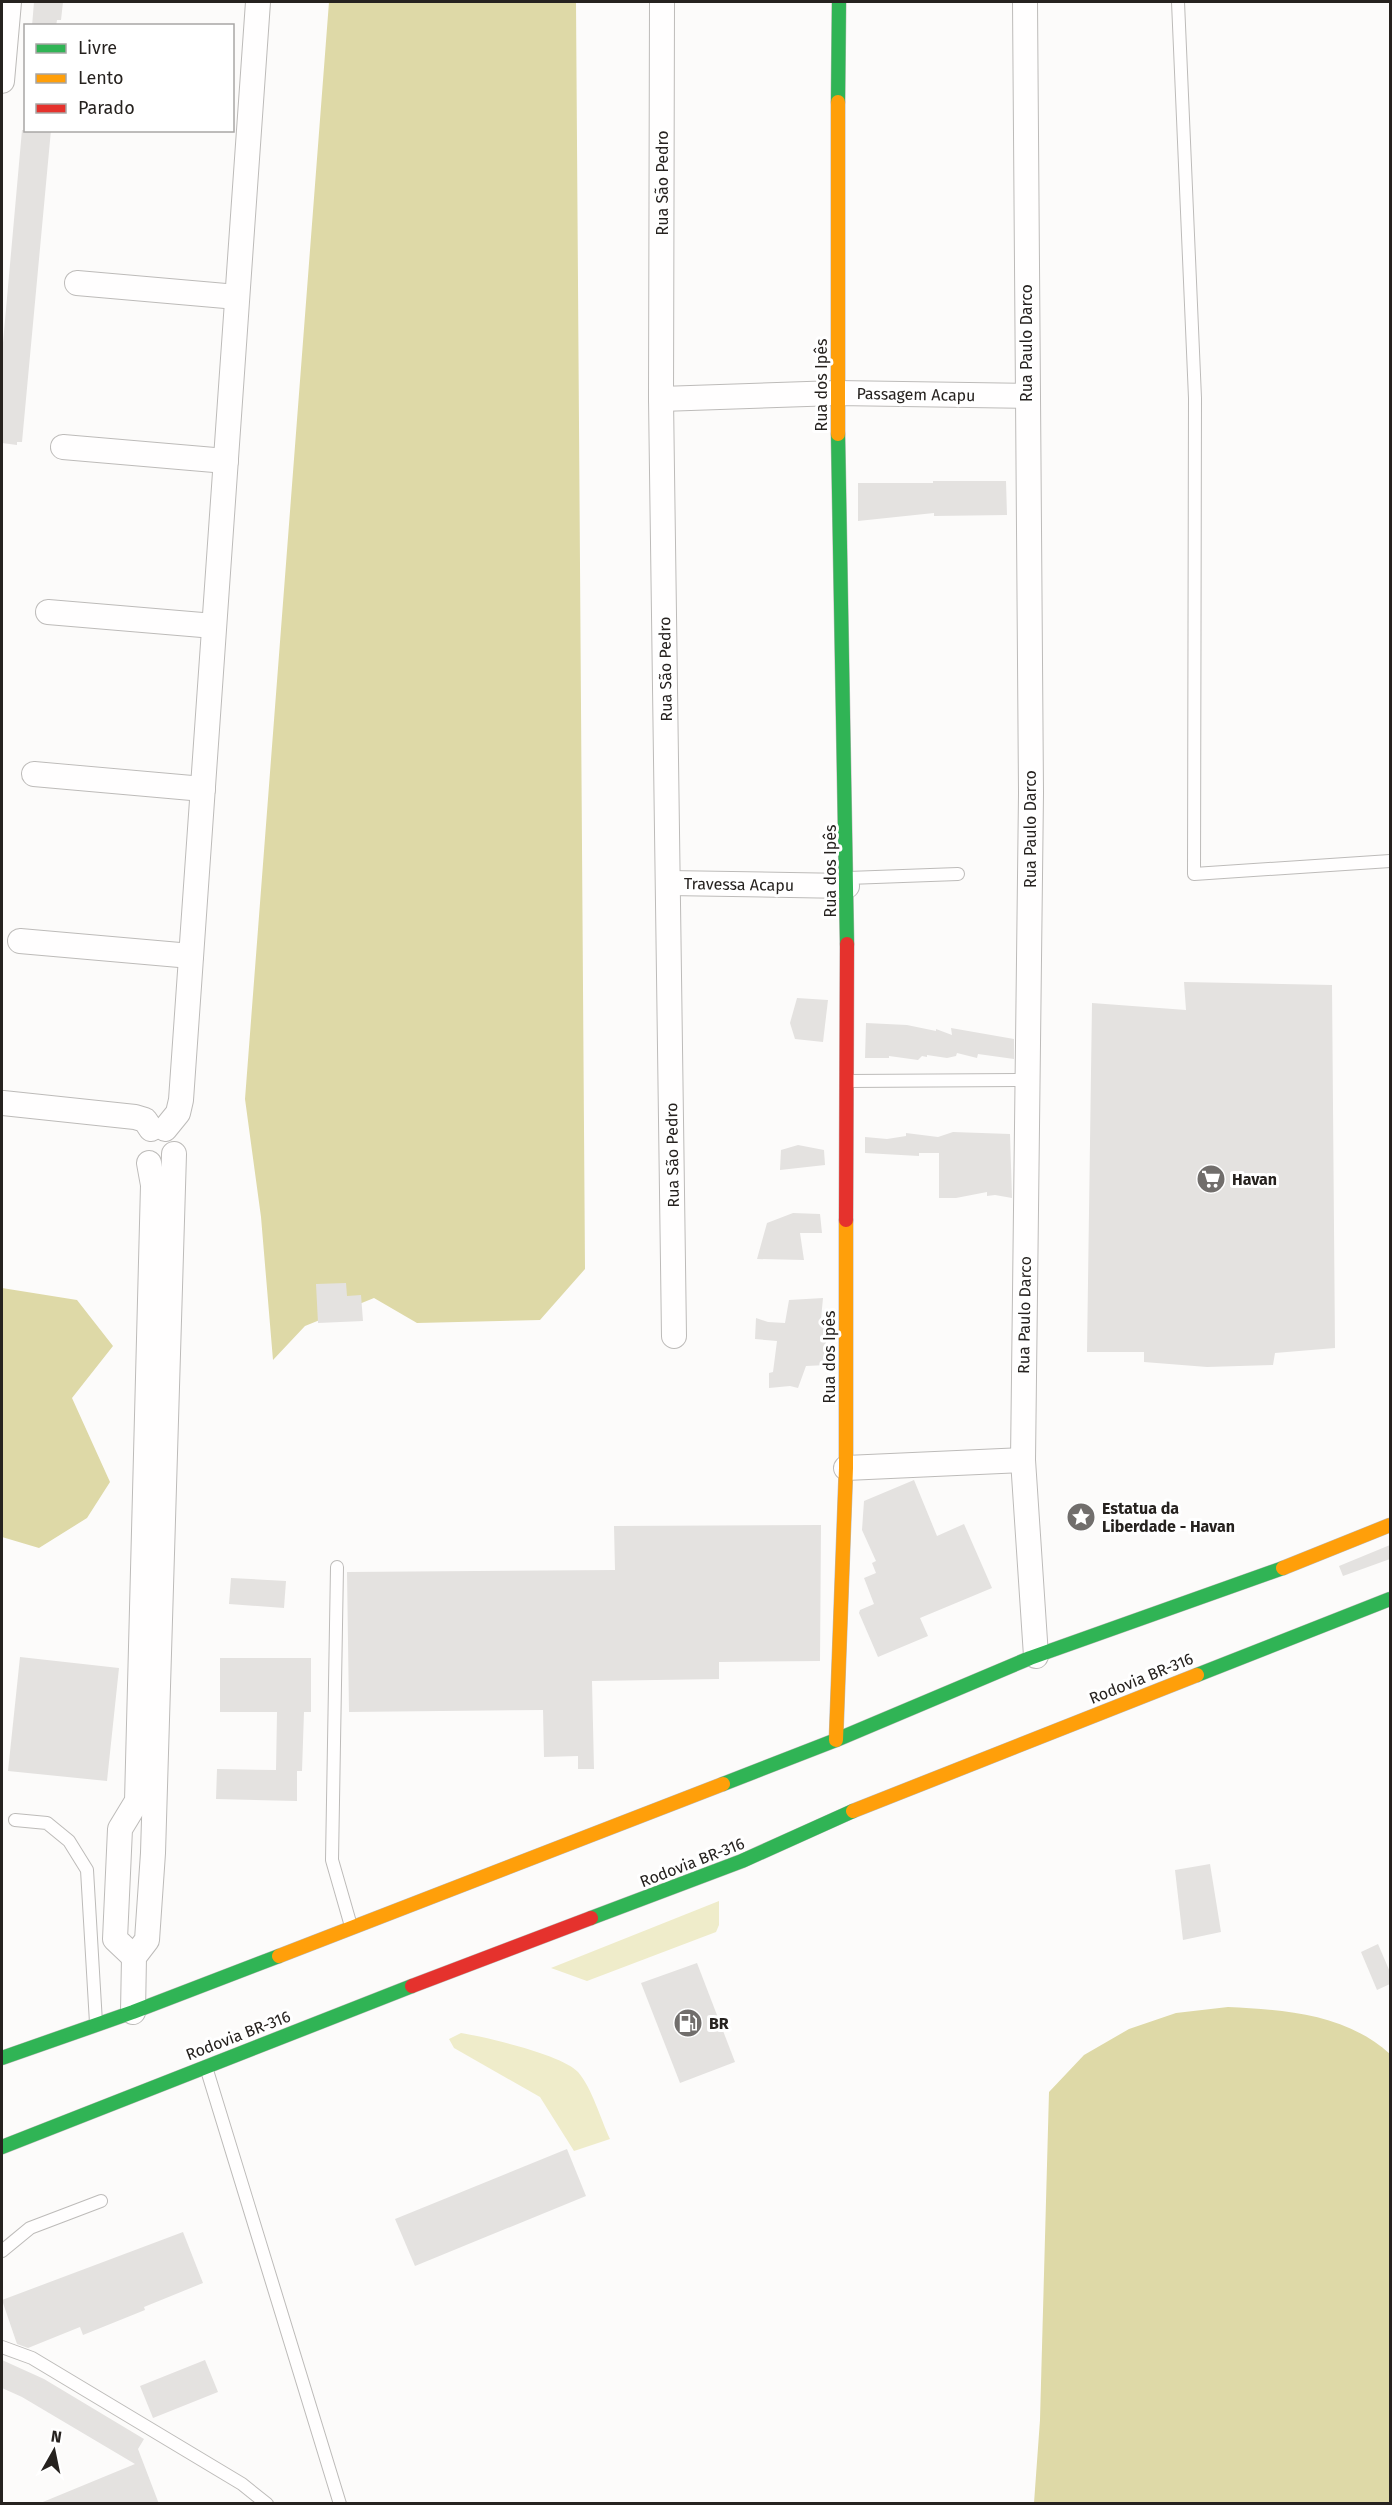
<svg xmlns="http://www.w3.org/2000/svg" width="1392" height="2505" viewBox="0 0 1392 2505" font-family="'Fira Sans',sans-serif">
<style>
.green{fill:#efecca}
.forest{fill:#ded9a7}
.building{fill:#e4e2e0}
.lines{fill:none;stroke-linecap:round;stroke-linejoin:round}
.lane-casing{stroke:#bdbbb9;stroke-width:14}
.street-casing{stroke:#bdbbb9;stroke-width:26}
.fast-casing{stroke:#bdbbb9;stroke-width:15}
.slow-casing{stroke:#bdbbb9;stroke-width:15}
.jam-casing{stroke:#bdbbb9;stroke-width:15}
.lane{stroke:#fffefe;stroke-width:12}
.street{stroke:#fffefe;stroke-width:24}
.fast{stroke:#30b455;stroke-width:14}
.slow{stroke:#ff9f0a;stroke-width:14}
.jam{stroke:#e5322d;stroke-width:14}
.labels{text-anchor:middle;stroke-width:6;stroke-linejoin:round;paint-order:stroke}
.street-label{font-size:16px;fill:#26221f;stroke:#fff}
.poi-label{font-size:16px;font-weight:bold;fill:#26221f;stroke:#fff;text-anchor:start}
</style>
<rect width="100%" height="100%" fill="#fcfbfa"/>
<g class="green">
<polygon points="719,1901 719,1925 716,1932 587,1981 551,1968"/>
<path d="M461 2033C486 2037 563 2055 578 2072 592 2088 601 2120 610 2139L574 2151 540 2097 454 2048 449 2039Z"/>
</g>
<g class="forest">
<polygon points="329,2 576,2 585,1269 540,1320 417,1323 374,1298 305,1326 273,1360 261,1217 245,1099"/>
<polygon points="2,1288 77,1300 113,1346 72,1398 110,1482 87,1518 39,1548 2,1537"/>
<path d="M1228 2007C1285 2010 1346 2014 1390 2054V2503H1034L1040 2420 1049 2092 1084 2055 1129 2029 1176 2013Z"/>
</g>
<g class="building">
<polygon points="34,2 63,2 61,20 57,20 56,26 32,26"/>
<polygon points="22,130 51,130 22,442 17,442 17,445 2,443 2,354"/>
<polygon points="933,481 1006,481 1007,515 934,516 934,513 858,521 858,483 933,483"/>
<polygon points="1184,982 1332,985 1335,1348 1275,1353 1273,1365 1207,1367 1144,1362 1144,1352 1087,1352 1092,1003 1186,1010"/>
<polygon points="797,998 828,1000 823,1042 795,1039 790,1023"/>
<polygon points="866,1023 907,1025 936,1031 936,1029 952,1035 951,1028 1014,1039 1014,1059 978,1054 977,1058 957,1053 956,1056 947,1058 927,1055 927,1057 922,1056 918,1060 889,1056 889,1058 865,1058"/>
<polygon points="953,1132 1010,1134 1012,1198 995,1195 987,1196 987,1192 956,1198 939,1198 939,1153 919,1153 919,1156 865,1153 865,1137 887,1139 906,1136 906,1133 938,1137"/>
<polygon points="798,1145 824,1150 825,1165 780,1170 781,1150"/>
<polygon points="793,1213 820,1214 822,1233 800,1233 804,1260 757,1259 767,1223"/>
<polygon points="346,1283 347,1296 361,1295 363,1321 318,1323 316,1284"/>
<polygon points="823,1298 821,1319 825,1320 827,1365 806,1366 798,1388 790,1386 769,1388 769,1373 773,1372 777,1341 755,1339 756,1318 768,1322 785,1323 789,1300"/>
<polygon points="914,1480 937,1536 964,1524 992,1588 920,1618 928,1636 878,1657 859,1613 860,1610 874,1604 864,1578 876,1573 872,1563 876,1561 862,1530 864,1501"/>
<polygon points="821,1525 820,1661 719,1662 719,1679 592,1681 594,1769 578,1769 578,1756 544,1757 543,1710 349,1712 347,1572 615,1570 614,1526"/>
<polygon points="1390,1545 1390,1559 1343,1576 1339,1566"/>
<polygon points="231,1578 286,1581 284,1608 229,1604"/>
<polygon points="20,1657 119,1668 107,1781 8,1771"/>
<polygon points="220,1658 311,1658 311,1712 304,1712 302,1771 297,1771 297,1801 216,1799 217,1769 276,1770 277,1712 220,1712"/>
<polygon points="1210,1864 1221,1932 1183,1940 1175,1870"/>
<polygon points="1378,1944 1390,1972 1390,1984 1377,1990 1361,1952"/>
<polygon points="697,1963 735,2062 680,2083 641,1983"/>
<polygon points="567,2149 586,2196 415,2266 395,2219"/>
<polygon points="183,2232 203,2283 144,2307 145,2310 83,2335 80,2327 28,2348 17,2344 2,2300"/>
<polygon points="2,2360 44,2379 144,2439 138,2449 159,2504 38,2504 135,2464 22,2397 2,2388"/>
<polygon points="205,2360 218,2392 153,2418 140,2386"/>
</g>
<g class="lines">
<g class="lane-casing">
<g id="lane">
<polyline points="1178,2 1195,398 1194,874 1390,861"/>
<polyline points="848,878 958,874"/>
<polyline points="848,1081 1028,1080"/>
<polyline points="337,1567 332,1860 351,1926"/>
<polyline points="15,1820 47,1823 69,1841 87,1870 96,2023"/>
<polyline points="206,2067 340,2504"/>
<polyline points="2,2251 30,2228 101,2201"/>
<polyline points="2,2347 32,2358 242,2484 267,2504"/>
</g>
</g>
<g class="street-casing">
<g id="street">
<polyline points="662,2 661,399 674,1336"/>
<polyline points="1025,2 1031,793 1023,1460 1036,1656"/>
<polyline points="2,81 9,2"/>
<polyline points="77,283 237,297"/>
<polyline points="661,399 837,393 1026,396"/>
<polyline points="63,447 226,461"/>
<polyline points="48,612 214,626"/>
<polyline points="34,774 203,789"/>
<polyline points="668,883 847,886"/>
<polyline points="20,941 191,956"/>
<polyline points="3,1103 135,1117 145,1120 151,1129"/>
<polyline points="165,1129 178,1113 181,1100 258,2"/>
<polyline points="846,1468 1023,1460"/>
<polyline points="134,1957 115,1939 120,1829 137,1801 153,1185 149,1163"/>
<polyline points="133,2012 134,1957 147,1940 153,1853 174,1154"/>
</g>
</g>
<g class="fast-casing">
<g id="fast">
<polyline points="838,102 839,2"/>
<polyline points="838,434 847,944"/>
<polyline points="1197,1675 1390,1599"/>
<polyline points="723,1784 836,1740 1030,1658 1283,1568"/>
<polyline points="591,1918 742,1861 853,1811"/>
<polyline points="2,2058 133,2012 279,1956"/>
<polyline points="2,2147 412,1986"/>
</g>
</g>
<g class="slow-casing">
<g id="slow">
<polyline points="838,434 838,102"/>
<polyline points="1283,1568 1390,1525"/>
<polyline points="836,1740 846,1468 846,1220"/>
<polyline points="853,1811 1197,1675"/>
<polyline points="279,1956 723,1784"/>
</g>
</g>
<g class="jam-casing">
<g id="jam">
<polyline points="846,1220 847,944"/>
<polyline points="412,1986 591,1918"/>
</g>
</g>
<use href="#lane" class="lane"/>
<use href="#street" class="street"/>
<use href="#fast" class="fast"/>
<use href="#slow" class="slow"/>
<use href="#jam" class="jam"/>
</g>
<defs>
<g id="supermarket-disc" transform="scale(1.5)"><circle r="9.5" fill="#716e6c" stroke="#fff"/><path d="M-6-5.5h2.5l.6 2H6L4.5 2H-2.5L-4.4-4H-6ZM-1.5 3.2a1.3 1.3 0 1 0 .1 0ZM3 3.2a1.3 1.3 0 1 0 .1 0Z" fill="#fff"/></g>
<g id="sight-disc" transform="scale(1.5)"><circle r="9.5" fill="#716e6c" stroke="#fff"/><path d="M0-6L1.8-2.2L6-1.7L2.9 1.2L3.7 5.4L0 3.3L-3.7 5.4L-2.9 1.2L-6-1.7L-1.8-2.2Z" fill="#fff"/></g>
<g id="fuel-disc" transform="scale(1.5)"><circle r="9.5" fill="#716e6c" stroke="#fff"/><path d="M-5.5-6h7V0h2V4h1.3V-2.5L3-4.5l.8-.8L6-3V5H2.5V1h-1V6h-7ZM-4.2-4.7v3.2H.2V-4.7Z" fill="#fff"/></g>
</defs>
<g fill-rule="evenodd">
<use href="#supermarket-disc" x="1211" y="1179"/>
<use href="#sight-disc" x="1081" y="1517"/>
<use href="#fuel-disc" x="688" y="2023"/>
</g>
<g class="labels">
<g class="street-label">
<text transform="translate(662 183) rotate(-90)" y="6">Rua São Pedro</text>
<text transform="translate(1026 343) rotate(-90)" y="6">Rua Paulo Darco</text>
<text transform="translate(821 385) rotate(-90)" y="6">Rua dos Ipês</text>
<text transform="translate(916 394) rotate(1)" y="6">Passagem Acapu</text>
<text transform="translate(665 669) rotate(-91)" y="6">Rua São Pedro</text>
<text transform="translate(1030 829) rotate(-90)" y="6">Rua Paulo Darco</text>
<text transform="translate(830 871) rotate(-90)" y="6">Rua dos Ipês</text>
<text transform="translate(739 884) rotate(1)" y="6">Travessa Acapu</text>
<text transform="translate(672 1155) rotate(-91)" y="6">Rua São Pedro</text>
<text transform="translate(1024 1315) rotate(-89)" y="6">Rua Paulo Darco</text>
<text transform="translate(829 1357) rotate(-90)" y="6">Rua dos Ipês</text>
<text transform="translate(1141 1678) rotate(-22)" y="6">Rodovia BR-316</text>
<text transform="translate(692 1862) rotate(-21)" y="6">Rodovia BR-316</text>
<text transform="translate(238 2035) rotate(-21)" y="6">Rodovia BR-316</text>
</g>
<g class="poi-label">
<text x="1232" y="1185">Havan</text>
<text x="1102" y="1514">Estatua da<tspan x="1102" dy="18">Liberdade - Havan</tspan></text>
<text x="709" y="2029">BR</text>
</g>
</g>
<rect width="1392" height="2505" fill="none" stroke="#26221f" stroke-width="6"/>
<rect x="24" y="24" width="210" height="108" fill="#ffffff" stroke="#a8a7a5" stroke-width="1.5"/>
<rect x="36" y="44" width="30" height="9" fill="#30b455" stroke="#a8a7a5" stroke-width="1.5"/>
<text x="78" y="54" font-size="18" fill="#26221f">Livre</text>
<rect x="36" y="74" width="30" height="9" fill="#ff9f0a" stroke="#a8a7a5" stroke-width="1.5"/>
<text x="78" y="84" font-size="18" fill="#26221f">Lento</text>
<rect x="36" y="104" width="30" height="9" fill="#e5322d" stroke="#a8a7a5" stroke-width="1.5"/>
<text x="78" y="114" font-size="18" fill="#26221f">Parado</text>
<g transform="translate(54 2451) rotate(9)" stroke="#ffffff" stroke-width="4.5" paint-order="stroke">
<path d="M0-4.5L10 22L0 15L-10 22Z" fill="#26221f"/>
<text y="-9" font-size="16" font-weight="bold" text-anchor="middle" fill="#26221f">N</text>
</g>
</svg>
